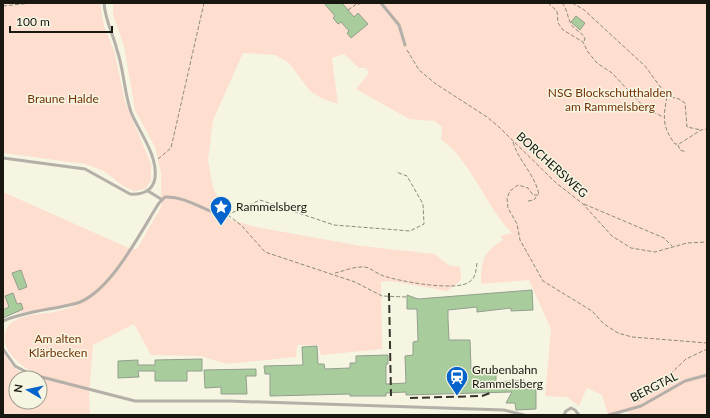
<svg xmlns="http://www.w3.org/2000/svg" width="710" height="418" viewBox="0 0 710 418" font-family="Lato,sans-serif">
<style>
.green{fill:#fedecf}
.building{fill:#a9cc9c;stroke:#939e8f}
.lines{fill:none;stroke-linecap:round;stroke-linejoin:round}
.path{stroke:#8a8a7c;stroke-width:1;stroke-dasharray:4 2;stroke-linecap:butt}
.lane{stroke:#b4afa8;stroke-width:3}
.rail{stroke:#35352c;stroke-width:2;stroke-dasharray:8 4;stroke-linecap:butt}
.labels{text-anchor:middle;stroke-width:3;stroke-linejoin:round;paint-order:stroke}
.park-label{font-size:12px;fill:#743307;stroke:#f5f5e2}
.street-label{font-size:12px;fill:#181811;stroke:#f5f5e2}
.poi-label{font-size:12px;fill:#181811;stroke:#f5f5e2;text-anchor:start}
</style>
<rect width="100%" height="100%" fill="#f5f5e2"/>
<g class="green">
<polygon points="3,3 100,3 104,26 114,50 125,102 151,164 151,181 145,189 134,191 123,186 104,171 85,164 3,153"/>
<path d="M113 3H707V415H632L625 411 608 415 602 395 587 388 579 406 567 397 545 396 551 329 529 280 481 284C481 260 482 254 503 240L500 236 512 233C485 206 474 165 441 139L442 127 435 121 409 119 356 89 369 73 366 68H359L344 54 332 58 338 104 321 98 310 91 289 63 275 55 243 53 213 120 208 160 213 188 229 219 256 227 361 246 435 254 448 265 460 267 461 280 447 291 391 281 381 282 382 349 321 355 318 345H297L296 357 228 364 200 356 151 355 134 324 93 345 89 395 90 415H3V353L13 367 30 378H16V402H40V378H37L38 375C24 368 11 359 5 344 0 316 31 315 48 313 58 312 69 308 78 305L3 315V192L131 249H137L161 207V173L155 147 135 110 124 46 113 15Z"/>
</g>
<g class="building">
<polygon points="324,3 342,3 354,17 358,13 368,24 351,38 347,33 349,31 341,22 338,24 333,18 335,16"/>
<polygon points="576,16 585,23 580,30 571,22"/>
<polygon points="21,270 27,287 19,290 12,273"/>
<polygon points="532,290 533,310 511,311 511,308 477,312 477,307 448,310 448,318 449,340 470,340 471,369 487,368 487,372 496,372 496,382 524,380 525,389 536,389 536,409 516,410 515,403 506,403 512,392 406,395 406,392 386,393 386,396 350,396 350,394 270,396 270,374 265,374 264,366 303,365 302,347 317,346 318,364 324,364 325,369 350,368 350,363 356,363 356,356 388,355 388,364 386,364 386,384 406,383 405,356 413,355 413,342 418,341 417,309 407,309 407,295 418,299"/>
<polygon points="13,293 17,304 21,303 23,309 3,318 3,310 9,307 5,296"/>
<polygon points="202,359 202,371 187,371 187,381 155,381 155,371 138,371 139,377 118,378 118,361 138,360 138,365 155,365 155,360"/>
<polygon points="256,369 256,376 246,376 247,394 221,394 221,387 205,388 204,370"/>
</g>
<g class="lines">
<g class="path">
<polyline points="548,3 557,11 558,23 563,30 583,42 588,52 597,63 612,73 645,108 663,117"/>
<path d="M562 3C568 10 567 17 571 24 574 30 582 32 585 38L584 42"/>
<polyline points="572,3 583,9 645,66 667,96 679,99 685,103 687,127 701,130"/>
<polyline points="3,6 32,3"/>
<polyline points="348,10 358,3 359,5"/>
<polyline points="407,50 419,70 436,84 487,117 499,127 555,182 583,204 612,236 631,248 655,252 687,243 707,242"/>
<path d="M667 97C663 117 662 127 675 144H679L701 130 707 129"/>
<path d="M513 142C519 162 535 174 539 195H533L528 188 518 185 510 191 507 198 508 208 517 224 520 240 543 281 592 311 604 324 618 333 632 337 707 343"/>
<polyline points="678,145 680,150 686,152"/>
<polyline points="158,159 171,148 204,3"/>
<polyline points="528,201 534,200 536,197"/>
<polyline points="584,204 664,238 672,246"/>
<polyline points="227,215 260,200 334,225 410,231 424,224 423,204 407,176 396,172"/>
<polyline points="228,215 242,226 265,252 355,282 382,296 406,297"/>
<path d="M335 273C344 271 355 266 365 267 371 268 376 273 381 275 396 281 457 292 469 282 476 278 476 270 477 263"/>
<polyline points="638,401 655,389 686,359 707,349"/>
</g>
<g class="lane">
<polyline points="381,3 399,25 405,45"/>
<path d="M3 158 85 169 130 194C142 195 153 191 155 178 158 155 139 132 131 112 124 92 124 70 117 50 113 34 105 20 104 3"/>
<polyline points="148,191 161,199"/>
<path d="M3 321C26 311 50 310 74 304 109 296 141 231 159 203L165 197C185 196 203 210 221 215"/>
<polyline points="3,349 15,366 30,374 135,401 229,401 504,410 524,415"/>
<polyline points="564,415 566,411 571,408 575,410 579,415"/>
<polyline points="609,415 641,406 685,381 707,375"/>
</g>
<g class="rail">
<polyline points="389,293 391,396"/>
<polyline points="410,398 482,396 490,393"/>
</g>
</g>
<defs>
<g id="sight-pin" transform="scale(1.15)"><path d="M0 17L-7.5 6A9.5 9.5 0 1 1 7.5 6Z" fill="#0563cc" stroke="#f5f5e2"/><path d="M0-6L1.8-2.2L6-1.7L2.9 1.2L3.7 5.4L0 3.3L-3.7 5.4L-2.9 1.2L-6-1.7L-1.8-2.2Z" fill="#fff"/></g>
<g id="station-pin" transform="scale(1.15)"><path d="M0 17L-7.5 6A9.5 9.5 0 1 1 7.5 6Z" fill="#0563cc" stroke="#f5f5e2"/><path d="M-3-6H3Q5-6 5-4V2Q5 4 3 4L4.5 6H3L1.5 4h-3L-3 6H-4.5L-3 4Q-5 4-5 2V-4Q-5-6-3-6ZM-3.5-4v3h7v-3ZM-3.5 1v1.5H-2V1ZM2 1v1.5H3.5V1Z" fill="#fff"/></g>
</defs>
<g fill-rule="evenodd">
<use href="#sight-pin" x="221" y="207"/>
<use href="#station-pin" x="457" y="377"/>
</g>
<g class="labels">
<g class="park-label">
<text x="610" y="97">NSG Blockschutthalden<tspan x="610" dy="14">am Rammelsberg</tspan></text>
<text x="63" y="103">Braune Halde</text>
<text x="58" y="343">Am alten<tspan x="58" dy="14">Klärbecken</tspan></text>
</g>
<g class="street-label">
<text transform="translate(552 165) rotate(42)" y="4">BORCHERSWEG</text>
<text transform="translate(654 387) rotate(-27)" y="4">BERGTAL</text>
</g>
<g class="poi-label">
<text x="236" y="211">Rammelsberg</text>
<text x="472" y="374">Grubenbahn<tspan x="472" dy="14">Rammelsberg</tspan></text>
</g>
</g>
<rect width="710" height="418" fill="none" stroke="#181811" stroke-width="8"/>
<g transform="translate(28 390) rotate(279)"><circle r="19" fill="#f5f5e2" stroke="#9d9d8e"/>
<path d="M0-3L7 15L0 10L-7 15Z" fill="#0563cc"/>
<text y="-6" font-size="11" font-weight="bold" text-anchor="middle" fill="#181811">N</text>
</g>
<path d="M10 26v6h102v-6" fill="none" stroke="#181811" stroke-width="2"/>
<text x="16" y="26" font-size="12" fill="#181811" stroke="#f5f5e2" stroke-width="3" paint-order="stroke">100 m</text>
</svg>
